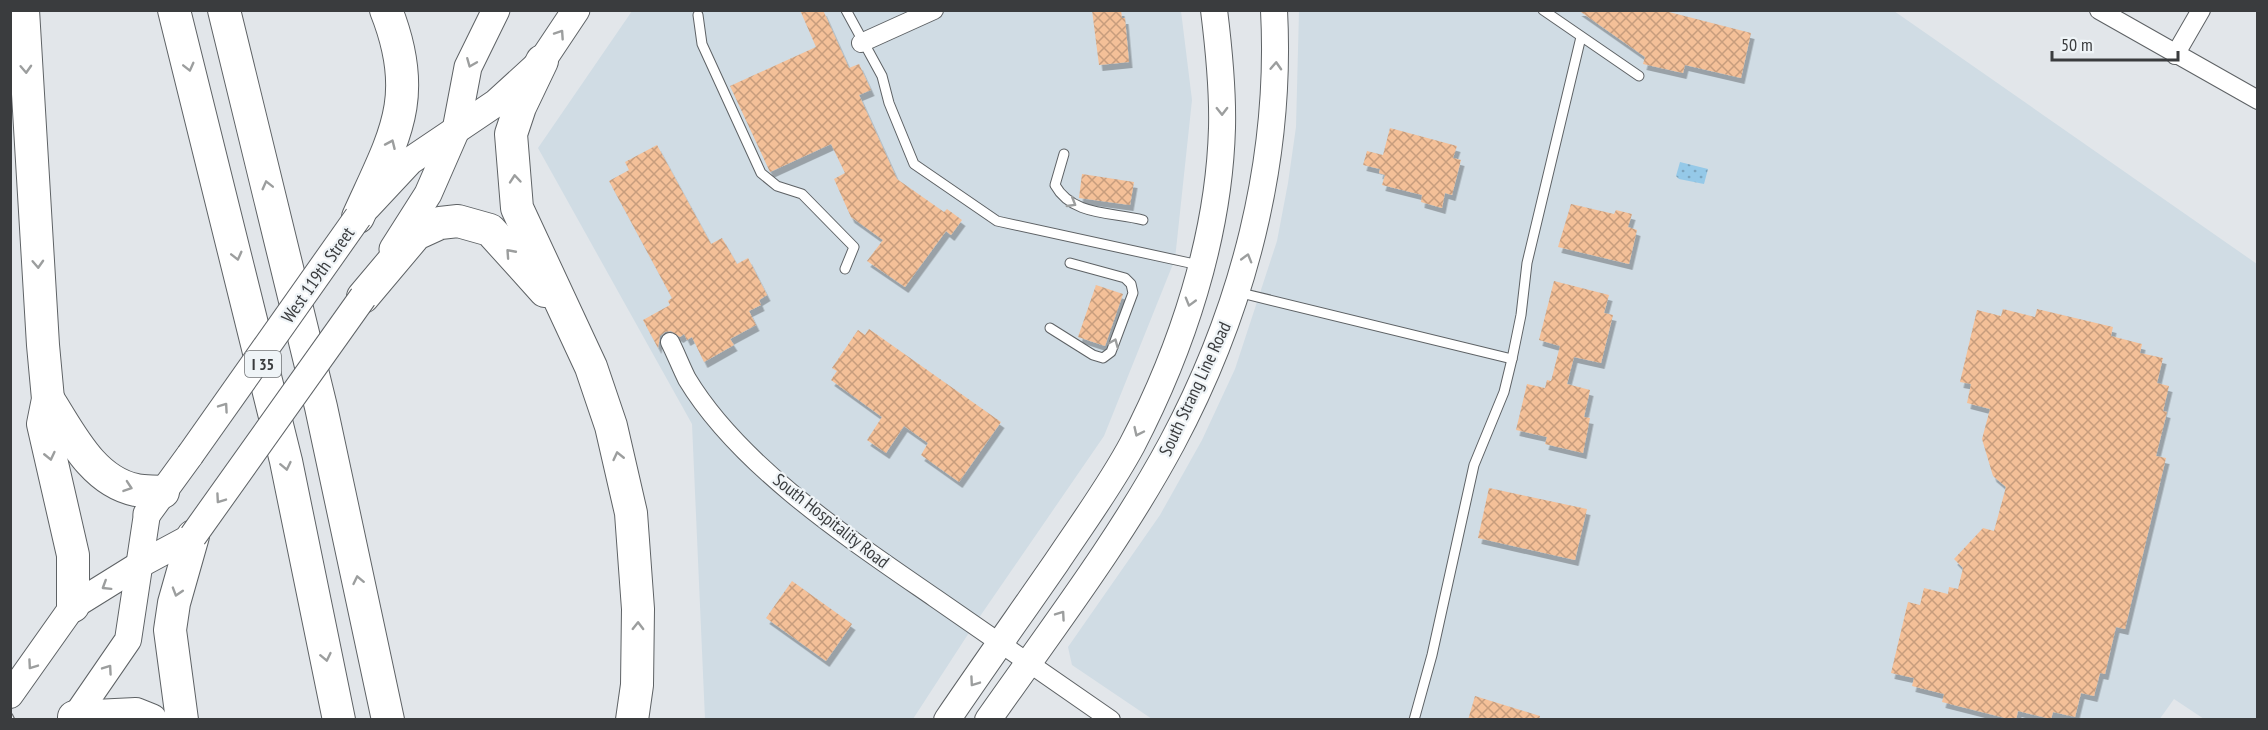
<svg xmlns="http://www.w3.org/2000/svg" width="2268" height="730" viewBox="0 0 2268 730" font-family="'PT Sans Narrow',sans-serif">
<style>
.built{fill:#d0dce4}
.grass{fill:url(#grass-dots)}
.building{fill:url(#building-cross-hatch);filter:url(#shadow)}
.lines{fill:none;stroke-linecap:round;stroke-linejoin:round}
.service-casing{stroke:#5e6265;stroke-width:11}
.minor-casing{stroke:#5e6265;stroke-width:20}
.secondary-casing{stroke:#5e6265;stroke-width:28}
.primary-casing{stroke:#5e6265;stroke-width:29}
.motorway-casing{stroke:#5e6265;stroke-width:34}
.service{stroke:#fff;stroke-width:9}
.minor{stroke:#fff;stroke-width:18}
.secondary{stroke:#fff;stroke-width:26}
.primary{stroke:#fff;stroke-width:27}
.motorway{stroke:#fff;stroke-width:32}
.rail-casing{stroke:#686b6e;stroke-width:7}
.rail{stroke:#eff4f7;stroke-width:4.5;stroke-dasharray:14;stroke-linecap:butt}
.primary-bridge-casing{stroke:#5e6265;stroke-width:29;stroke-linecap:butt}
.primary-bridge{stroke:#fff;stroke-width:27}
.oneway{stroke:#9c9e9e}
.labels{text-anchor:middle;stroke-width:4.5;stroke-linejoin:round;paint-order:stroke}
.shield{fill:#eff4f7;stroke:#707376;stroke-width:1.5}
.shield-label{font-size:16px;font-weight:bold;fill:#3a3c3e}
.street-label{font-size:18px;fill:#3a3c3e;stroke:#eff4f7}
</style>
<defs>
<pattern id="grass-dots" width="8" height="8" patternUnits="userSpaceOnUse" patternTransform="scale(1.5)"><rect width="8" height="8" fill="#95c9e8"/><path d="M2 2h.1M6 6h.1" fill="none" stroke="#7ba4bd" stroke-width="1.8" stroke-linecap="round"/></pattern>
<pattern id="building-cross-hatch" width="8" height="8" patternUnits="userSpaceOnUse" patternTransform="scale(1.5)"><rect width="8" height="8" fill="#f4c098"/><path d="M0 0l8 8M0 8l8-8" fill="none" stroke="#c79d7d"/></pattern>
<filter id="shadow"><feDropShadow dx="3.5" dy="6" stdDeviation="0" flood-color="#0004"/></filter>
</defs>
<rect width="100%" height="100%" fill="#e2e6ea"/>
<g class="built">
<polygon points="632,11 1181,11 1192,100 1175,259 1104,436 974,625 913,719 705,719 692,424 538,148"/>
<polygon points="1299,11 1894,11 2257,264 2257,719 2204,719 2174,699 2159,720 1152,719 1072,665 1068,647 1160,515 1202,440 1235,369 1277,241 1288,183 1296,127"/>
</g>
<polygon class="grass" points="1680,162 1708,169 1704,184 1679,179 1676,176"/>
<g class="building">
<polygon points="800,10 823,10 849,68 859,64 871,90 859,95 897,179 944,212 947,209 962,220 951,235 946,231 905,287 867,261 883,240 851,217 834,179 845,173 831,144 770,172 730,86 816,47"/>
<polygon points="1092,10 1121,10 1122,18 1125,18 1129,62 1099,65"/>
<polygon points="1578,10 1661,10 1751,33 1741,78 1685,65 1683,73 1643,64 1645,57"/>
<polygon points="1390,128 1457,146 1453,158 1461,160 1452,195 1445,193 1442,208 1421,202 1422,195 1382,185 1385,175 1379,173 1380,169 1363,165 1367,151 1383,155"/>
<polygon points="657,145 711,244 722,238 737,264 748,258 767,295 759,300 761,305 749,311 756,325 730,339 734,345 704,362 692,337 687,340 684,334 680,337 671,331 665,332 660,336 658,348 643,320 670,305 668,301 672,298 609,181 629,170 625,162"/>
<polygon points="1082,174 1134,182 1130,205 1079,198"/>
<polygon points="1571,204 1614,214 1616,210 1632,214 1628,227 1637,230 1629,264 1558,247"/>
<polygon points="1554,281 1609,295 1604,313 1613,315 1601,363 1574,357 1567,384 1590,390 1584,417 1590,418 1583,453 1545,444 1547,437 1516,430 1527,384 1545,388 1547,380 1551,381 1560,346 1539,340"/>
<polygon points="1096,285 1123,294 1105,346 1078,337"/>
<polygon points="2003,309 2035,317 2037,309 2113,327 2111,336 2142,344 2140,353 2163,358 2157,383 2169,386 2163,411 2167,412 2156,456 2166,458 2125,629 2116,627 2105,674 2100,673 2094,696 2081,693 2075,717 2053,712 2051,719 2018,711 2016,720 2013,720 1942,702 1944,694 1912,686 1914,678 1891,673 1908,602 1920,605 1924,588 1948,594 1949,587 1958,589 1963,568 1954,559 1983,528 1994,531 2006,487 1993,476 1982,439 1990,409 1967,403 1971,384 1960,382 1977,310 2001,316"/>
<polygon points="869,329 1001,422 959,482 921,455 928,443 904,426 886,453 867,440 882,417 831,380 837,371 832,368 858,330 865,335"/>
<polygon points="1489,488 1587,509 1575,560 1478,538"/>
<polygon points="792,581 852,624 826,661 766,618"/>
<polygon points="1475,696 1540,716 1539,720 1468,720"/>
</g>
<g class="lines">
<g class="service-casing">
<g id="service">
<polyline points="846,10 882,76 889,103 914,164 997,221 1199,265"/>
<polyline points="1543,10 1639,76"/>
<polyline points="698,15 702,44 761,173 777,186 802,194 854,247 845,269"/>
<path d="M1064 154 1055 185C1072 216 1112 212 1143 220"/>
<polyline points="1237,292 1512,359"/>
<polyline points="1050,328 1093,355 1103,358 1111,352 1133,293 1131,284 1125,278 1070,263"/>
<polyline points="1414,720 1432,655 1474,465 1504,392 1512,359 1521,315 1527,263 1581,37"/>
</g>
</g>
<g class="minor-casing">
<g id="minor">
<polyline points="2099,10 2258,100"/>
<polyline points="861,43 934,10"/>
<polyline points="2175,55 2201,10"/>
<path d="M670 342C676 354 681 367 687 379 740 467 851 540 935 598 993 638 1052 679 1111 720"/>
</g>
</g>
<g class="secondary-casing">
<g id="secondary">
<polyline points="10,695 73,606 139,565 193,536"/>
<polyline points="73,720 128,640 147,514"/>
<path d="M947 720C983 667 1020 615 1056 563 1082 524 1110 486 1132 445 1182 349 1219 237 1222 128 1223 89 1219 50 1214 10"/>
<path d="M988 720C1051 630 1120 540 1172 443 1243 310 1282 161 1274 10"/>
</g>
</g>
<g class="primary-casing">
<g id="primary">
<polyline points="367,207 410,161 496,103 542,61 576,10"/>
<polyline points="393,249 428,194 456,130 468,67 496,10"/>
<polyline points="147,514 190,455"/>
</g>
</g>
<g class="motorway-casing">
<g id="motorway">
<polyline points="23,10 43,345 48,399 43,424 73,555 73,606"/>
<polyline points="174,10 286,461 339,720"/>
<polyline points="224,10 321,407 388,720"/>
<polyline points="542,61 520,107 511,134 517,208 591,367 611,426 631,513 638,609 637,685 632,720"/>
<path d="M358 217C394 137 421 98 386 10"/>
<polyline points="363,297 416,234 440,223 458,221 490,230 545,291"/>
<path d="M48 399C70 433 92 481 136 490 144 492 154 491 163 492"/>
<polyline points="74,717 136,714 151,720"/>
<polyline points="182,720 170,630 174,603 193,536"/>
</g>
</g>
<use href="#service" class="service"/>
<use href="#minor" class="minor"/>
<use href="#secondary" class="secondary"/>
<use href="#primary" class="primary"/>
<use href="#motorway" class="motorway"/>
<g class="rail-casing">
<polyline id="rail" points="10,716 12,720"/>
</g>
<use href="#rail" class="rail"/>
<g class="primary-bridge-casing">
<g id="primary-bridge">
<polyline points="190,455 358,217"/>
<polyline points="193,536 363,297"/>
</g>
</g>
<use href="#primary-bridge" class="primary-bridge"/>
</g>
<defs><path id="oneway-chevron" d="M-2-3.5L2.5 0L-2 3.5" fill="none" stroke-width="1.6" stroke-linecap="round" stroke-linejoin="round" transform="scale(1.5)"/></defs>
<g class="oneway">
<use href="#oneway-chevron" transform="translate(560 34) rotate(-56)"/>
<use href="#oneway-chevron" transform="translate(471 63) rotate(112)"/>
<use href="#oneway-chevron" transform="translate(1276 66) rotate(-87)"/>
<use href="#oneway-chevron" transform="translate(189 67) rotate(76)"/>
<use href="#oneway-chevron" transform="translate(26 69) rotate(87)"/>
<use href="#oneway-chevron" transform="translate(1222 111) rotate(89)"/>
<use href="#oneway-chevron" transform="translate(391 144) rotate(-66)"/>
<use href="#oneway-chevron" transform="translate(515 179) rotate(-95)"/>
<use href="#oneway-chevron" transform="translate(267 185) rotate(-104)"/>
<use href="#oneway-chevron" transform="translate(1072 203) rotate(31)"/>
<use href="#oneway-chevron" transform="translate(510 253) rotate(-132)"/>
<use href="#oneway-chevron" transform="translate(237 256) rotate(76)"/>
<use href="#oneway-chevron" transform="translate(1247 258) rotate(-74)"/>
<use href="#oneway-chevron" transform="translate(38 264) rotate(87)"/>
<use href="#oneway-chevron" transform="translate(1190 302) rotate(106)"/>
<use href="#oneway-chevron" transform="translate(1114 343) rotate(-67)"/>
<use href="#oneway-chevron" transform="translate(224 407) rotate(-55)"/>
<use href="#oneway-chevron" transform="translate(1138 432) rotate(115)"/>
<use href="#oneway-chevron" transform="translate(50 456) rotate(77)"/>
<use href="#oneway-chevron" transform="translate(618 456) rotate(-103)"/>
<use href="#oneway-chevron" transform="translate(286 466) rotate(78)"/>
<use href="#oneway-chevron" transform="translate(128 487) rotate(19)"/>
<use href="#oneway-chevron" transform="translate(220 499) rotate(125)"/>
<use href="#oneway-chevron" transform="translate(358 580) rotate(-102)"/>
<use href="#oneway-chevron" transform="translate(106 586) rotate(148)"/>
<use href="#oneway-chevron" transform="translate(177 592) rotate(107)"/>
<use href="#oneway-chevron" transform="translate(1061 615) rotate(-55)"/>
<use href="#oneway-chevron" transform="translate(638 626) rotate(-89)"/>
<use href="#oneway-chevron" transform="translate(326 657) rotate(78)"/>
<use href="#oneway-chevron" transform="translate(32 665) rotate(125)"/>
<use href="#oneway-chevron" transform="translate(108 669) rotate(-55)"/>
<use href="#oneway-chevron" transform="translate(974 682) rotate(125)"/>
</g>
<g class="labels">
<rect class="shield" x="245" y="351" width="36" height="26" rx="4.5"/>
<g class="shield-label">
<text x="263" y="370">I 35</text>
</g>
<g class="street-label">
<text transform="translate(318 275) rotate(-55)" y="6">West 119th Street</text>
<text transform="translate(1195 389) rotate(-65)" y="6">South Strang Line Road</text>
<text transform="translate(831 521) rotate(38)" y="6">South Hospitality Road</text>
</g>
</g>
<rect width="2268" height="730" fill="none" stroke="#3a3c3e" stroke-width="24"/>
<path d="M2052 51v9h126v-9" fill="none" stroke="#3a3c3e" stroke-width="3"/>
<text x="2061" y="51" font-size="18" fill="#3a3c3e" stroke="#eff4f7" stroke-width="4.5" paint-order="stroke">50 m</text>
</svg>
